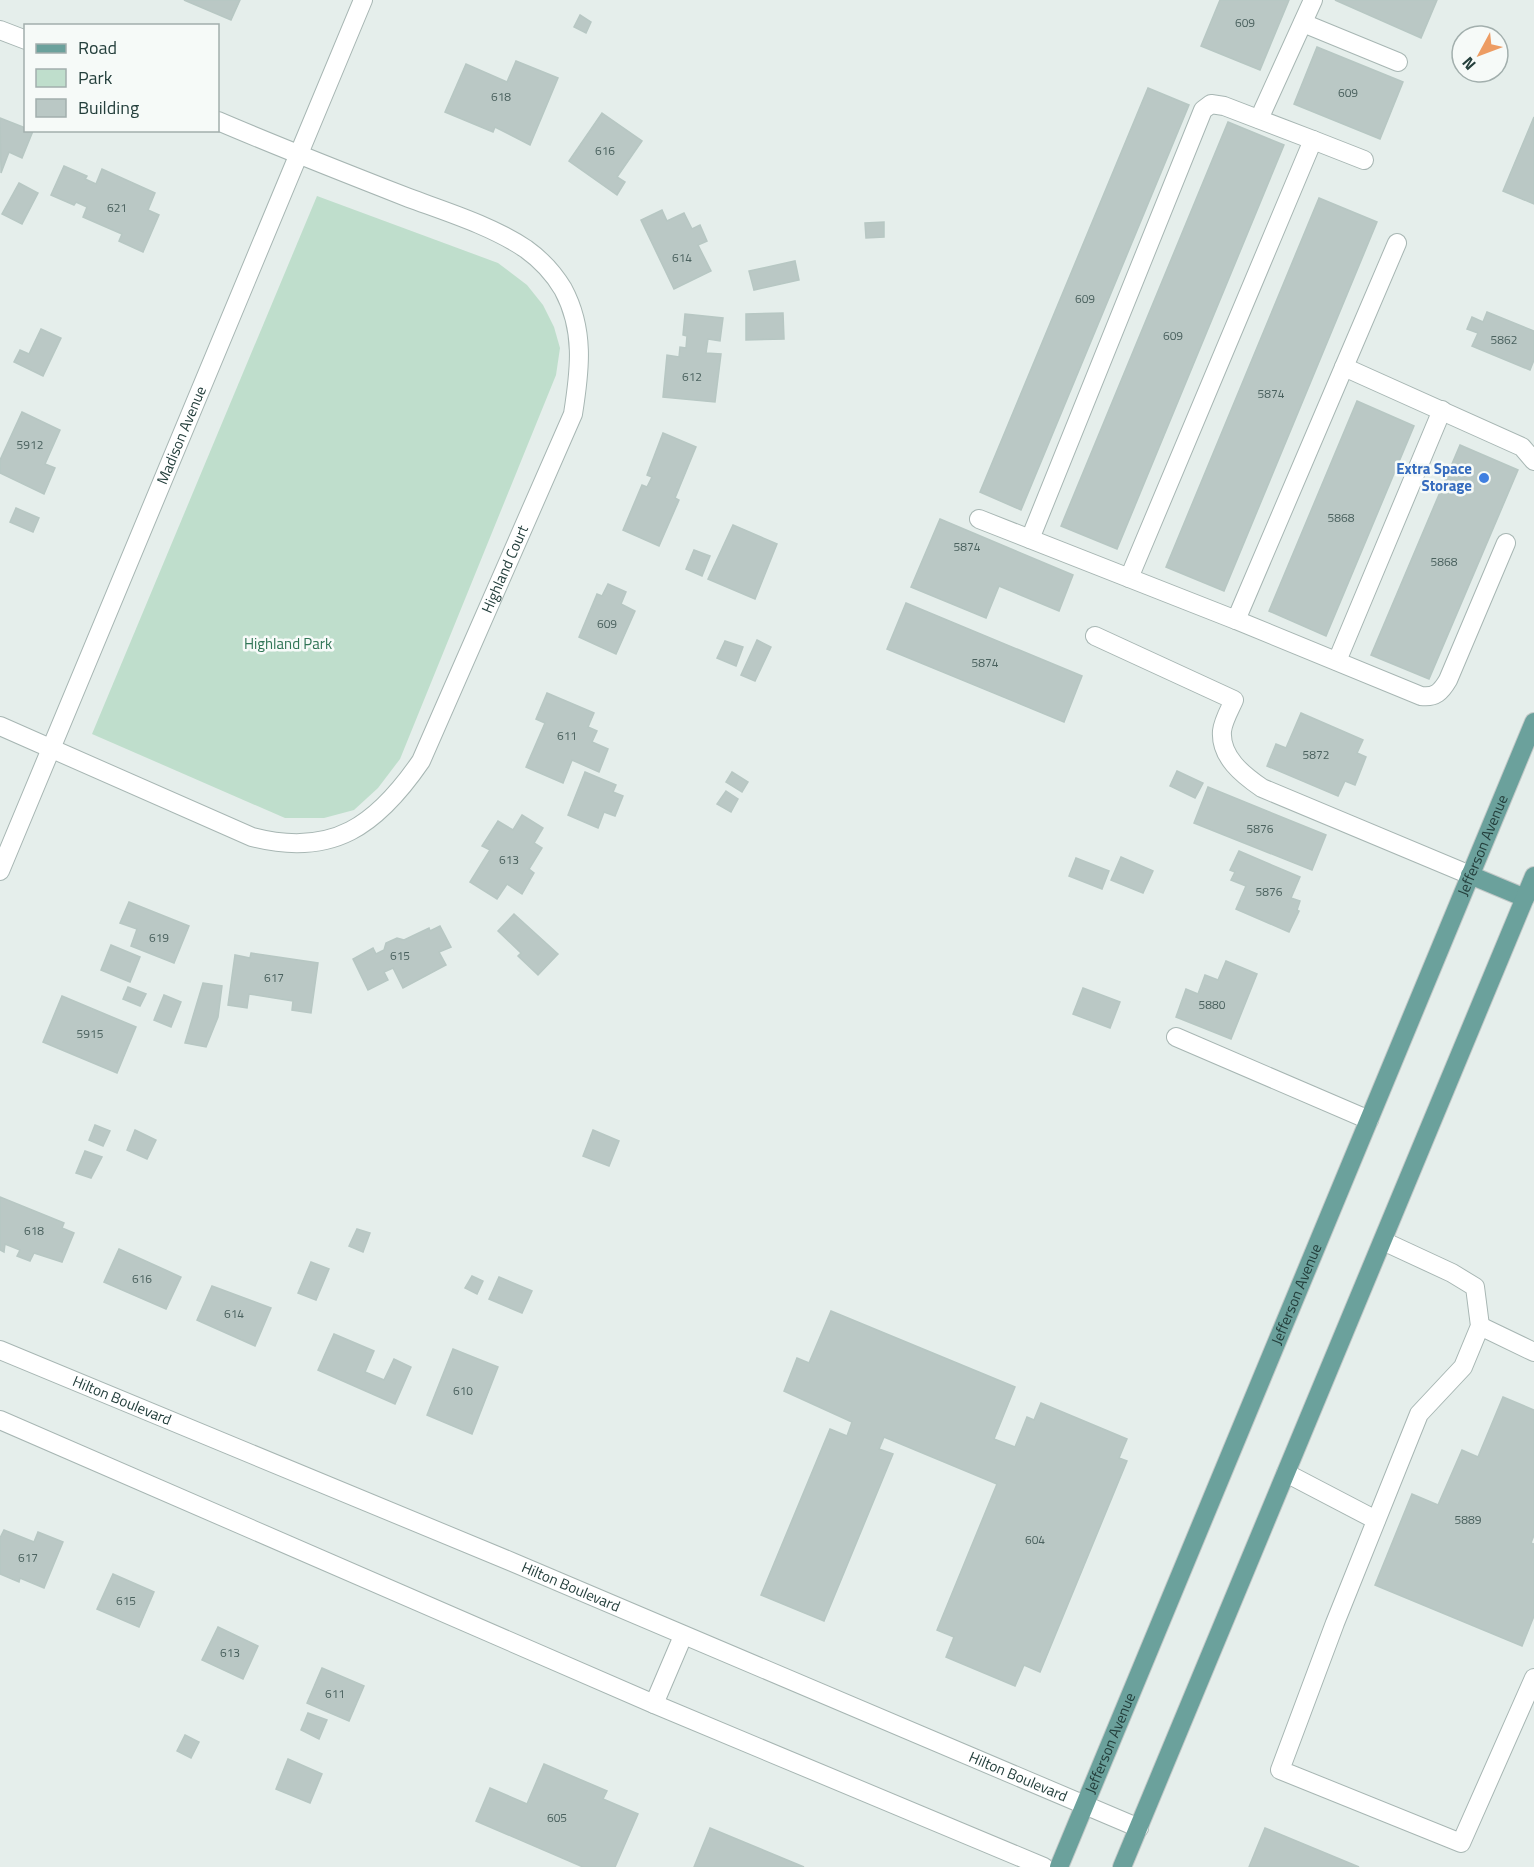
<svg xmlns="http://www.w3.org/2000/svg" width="1534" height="1867" viewBox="0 0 1534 1867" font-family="'Titillium Web',sans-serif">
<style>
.park{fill:#bfdecc}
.building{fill:#bac8c5;stroke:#b7c7c3;stroke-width:1.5}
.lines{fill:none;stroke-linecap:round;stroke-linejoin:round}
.minor-casing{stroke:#a7b6b3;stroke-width:20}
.major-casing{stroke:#c2c9c8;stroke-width:20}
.minor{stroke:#fff;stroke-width:18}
.major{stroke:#6ba19c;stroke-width:18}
.shop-dot{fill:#3f7fe0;stroke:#f6faf8;stroke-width:2}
.labels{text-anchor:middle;stroke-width:5;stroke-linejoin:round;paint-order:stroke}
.number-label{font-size:12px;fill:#4a615e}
.street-label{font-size:15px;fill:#243f3c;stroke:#f6faf8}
.shop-label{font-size:15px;font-weight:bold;fill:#366cbe;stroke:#f6faf8;text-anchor:end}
.park-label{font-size:15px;fill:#307556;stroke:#f6faf8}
</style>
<rect width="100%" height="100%" fill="#e5eeeb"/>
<polygon class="park" points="317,196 498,263 527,285 543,305 554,327 560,348 556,375 400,759 378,788 354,810 324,818 285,818 92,734"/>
<g class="building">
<polygon points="184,0 240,0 231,20"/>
<polygon points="1220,0 1289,0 1260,70 1201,46"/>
<polygon points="1335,0 1437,0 1421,38"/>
<polygon points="580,15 591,22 586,33 574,27"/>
<polygon points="1317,47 1403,82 1380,139 1294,104"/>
<polygon points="516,61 558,78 530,145 495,127 493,132 445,112 466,64 507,82"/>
<polygon points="1148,88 1189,105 1021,510 980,492"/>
<polygon points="602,113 642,141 617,177 625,182 617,195 569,161"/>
<polygon points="1534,117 1534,204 1503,191"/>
<polygon points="0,118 33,131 22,158 9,152 1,173"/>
<polygon points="1228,122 1284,145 1117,549 1061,526"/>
<polygon points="64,166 87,176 85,179 96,184 102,169 155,193 148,210 159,215 143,252 119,241 122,234 83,217 87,207 76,202 74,205 51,195"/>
<polygon points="19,183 38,193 22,224 2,214"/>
<polygon points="1319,198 1377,222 1224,591 1166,567"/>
<polygon points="662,210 667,221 684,213 692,229 700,225 707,241 698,245 711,271 674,289 641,220"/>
<polygon points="884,222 884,237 866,238 865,223"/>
<polygon points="795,261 799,280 754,290 749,271"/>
<polygon points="1487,312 1534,331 1534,360 1530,370 1472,346 1478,333 1467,329 1472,317 1483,322"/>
<polygon points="783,313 784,339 746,340 746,314"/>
<polygon points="685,314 723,318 720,341 708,339 706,353 721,354 715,402 663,397 667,355 679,357 680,347 686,348 687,336 683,335"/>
<polygon points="41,329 61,338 43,376 14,362 20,350 29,354"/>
<polygon points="1357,401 1414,426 1326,636 1269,611"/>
<polygon points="22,412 60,430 45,464 55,468 44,494 0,473 0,460"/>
<polygon points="663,433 696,447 675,498 679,500 659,546 623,530 642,485 647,487 652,477 647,475"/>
<polygon points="1460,445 1518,470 1429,679 1371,655"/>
<polygon points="16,508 39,518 33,532 10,522"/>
<polygon points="940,519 1073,575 1059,611 999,586 986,618 911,587"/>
<polygon points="733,525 777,544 755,599 708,579"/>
<polygon points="694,550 710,556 702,576 686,569"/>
<polygon points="608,584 626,592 621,604 635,611 616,654 579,637 597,594 602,596"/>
<polygon points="906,603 1082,676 1064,722 887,649"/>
<polygon points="757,640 771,647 755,681 741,675"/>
<polygon points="725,641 743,647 736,666 717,658"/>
<polygon points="547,693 594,713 588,727 597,731 592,742 608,749 599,772 572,760 563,783 526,767 545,723 536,719"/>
<polygon points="1301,713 1363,740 1357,753 1366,757 1355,785 1345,781 1338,796 1267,766 1276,744 1286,748"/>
<polygon points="1177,771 1203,783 1195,798 1170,786"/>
<polygon points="585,772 616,785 613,792 623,796 615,816 604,812 598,828 568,815"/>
<polygon points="732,772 748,782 742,792 726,782"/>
<polygon points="1208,787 1326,835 1312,870 1194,823"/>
<polygon points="726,791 738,799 731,812 717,804"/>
<polygon points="522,815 543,828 534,843 542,848 529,869 534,873 522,894 507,884 497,899 470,882 490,850 482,846 498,821 513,830"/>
<polygon points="1239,851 1300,877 1291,898 1300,901 1297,910 1299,911 1289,932 1236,909 1246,886 1231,880 1235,872 1230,870"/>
<polygon points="1121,857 1153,871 1143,893 1111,880"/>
<polygon points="1076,858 1109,871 1102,889 1069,876"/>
<polygon points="129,902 189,926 174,963 131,946 137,929 120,923"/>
<polygon points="514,914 558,954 538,975 518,956 521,953 498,931"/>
<polygon points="440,926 451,947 439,952 446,965 403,988 393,968 384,972 388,980 368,990 353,959 373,948 376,954 384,950 386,943 397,938 404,940 429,928 430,931"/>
<polygon points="111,945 140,957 130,982 101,970"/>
<polygon points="251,953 318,963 311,1013 292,1010 293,1001 249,994 247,1008 228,1005 235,955 250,958"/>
<polygon points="1226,961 1257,974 1231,1039 1176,1017 1186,989 1198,994 1205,975 1218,980"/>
<polygon points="203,983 222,986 218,1017 206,1047 185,1043"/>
<polygon points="128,987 146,994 140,1006 123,999"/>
<polygon points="1083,988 1120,1002 1110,1028 1073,1014"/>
<polygon points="164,995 181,1002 171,1027 154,1020"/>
<polygon points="62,996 136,1027 117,1073 43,1042"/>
<polygon points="95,1125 110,1131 103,1146 89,1140"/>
<polygon points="135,1130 156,1140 147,1159 127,1150"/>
<polygon points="593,1130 619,1141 609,1166 583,1156"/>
<polygon points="85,1151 102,1157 91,1178 76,1173"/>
<polygon points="0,1197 64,1223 62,1228 74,1233 62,1262 34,1253 30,1261 17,1256 20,1250 5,1244 4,1252 0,1250"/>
<polygon points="357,1229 370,1233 363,1252 349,1246"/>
<polygon points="119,1249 181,1277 166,1309 104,1282"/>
<polygon points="311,1262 329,1269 316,1300 298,1293"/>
<polygon points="472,1276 483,1281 477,1294 465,1288"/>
<polygon points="499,1277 532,1291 522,1313 489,1299"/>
<polygon points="212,1286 271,1308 255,1346 197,1320"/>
<polygon points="831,1311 1015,1387 994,1439 1015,1447 1027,1417 1034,1420 1041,1403 1127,1439 1119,1458 1127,1461 1040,1672 1024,1665 1015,1686 946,1657 954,1637 937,1630 997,1484 884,1437 879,1449 893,1454 824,1621 761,1595 830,1429 847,1436 852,1422 784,1391 797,1358 809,1363"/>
<polygon points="334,1334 374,1351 365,1372 384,1380 394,1359 411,1367 395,1404 318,1370"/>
<polygon points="453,1349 498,1367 472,1434 427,1415"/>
<polygon points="1503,1397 1534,1410 1534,1535 1531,1543 1534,1544 1534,1616 1522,1646 1375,1585 1412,1494 1438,1505 1462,1450 1478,1457"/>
<polygon points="4,1530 34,1542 38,1532 63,1542 44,1588 20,1578 19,1582 0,1574 0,1538"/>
<polygon points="113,1574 154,1592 139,1627 97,1609"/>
<polygon points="218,1627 258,1646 243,1679 202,1660"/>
<polygon points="322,1668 364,1686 349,1721 307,1703"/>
<polygon points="308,1713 327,1720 319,1739 301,1730"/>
<polygon points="185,1735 199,1742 191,1758 177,1751"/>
<polygon points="288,1759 322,1774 310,1803 276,1789"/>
<polygon points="544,1764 607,1791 603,1799 638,1814 615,1867 583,1867 476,1821 490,1788 527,1804"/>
<polygon points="710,1828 804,1867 694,1867"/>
<polygon points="1265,1828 1359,1867 1249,1867"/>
</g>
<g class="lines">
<g class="minor-casing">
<g id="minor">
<polyline points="1303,23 1398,62"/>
<polyline points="0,30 26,40"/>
<polyline points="1259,119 1313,0"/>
<polyline points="1313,140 1364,160"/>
<polyline points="1344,367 1397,243"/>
<polyline points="979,519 1236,620 1344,367 1522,447 1534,461"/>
<polyline points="1030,539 1203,110 1211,104 1224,106 1313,140 1129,578"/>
<path d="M1236 620 1421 696C1435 698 1441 692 1448 680L1506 543"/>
<path d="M1095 636 1234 700C1230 709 1223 721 1222 731 1220 757 1243 775 1262 788L1470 875"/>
<polyline points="1337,661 1442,410"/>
<path id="s1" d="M0 726 252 837C333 858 377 825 421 761L573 414C580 370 585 330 563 289 554 274 540 259 526 249 492 226 447 212 409 198 345 173 281 148 218 121"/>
<path id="s2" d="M0 871 363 0"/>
<polyline points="1176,1037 1369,1120"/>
<polyline points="1383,1241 1452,1273 1475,1287 1480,1326 1463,1367 1419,1414 1335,1623 1280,1770 1461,1843 1534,1678"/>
<polyline points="1480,1326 1534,1352"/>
<path id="s3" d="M0 1350 512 1562 1139 1828"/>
<polyline points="0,1420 654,1704 1044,1867"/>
<polyline points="1286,1473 1376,1520"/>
<polyline points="654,1704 683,1636"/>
</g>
</g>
<g class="major-casing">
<g id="major">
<polyline points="1470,875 1525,898"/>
<path id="s4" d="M1059 1867 1534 722"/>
<polyline points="1122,1867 1534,876"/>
</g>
</g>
<use href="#minor" class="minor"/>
<use href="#major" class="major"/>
</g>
<circle class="shop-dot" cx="1484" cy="478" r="6"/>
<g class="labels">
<g class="number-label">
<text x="1245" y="27">609</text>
<text x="1348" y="97">609</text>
<text x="501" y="101">618</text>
<text x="605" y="155">616</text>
<text x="117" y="212">621</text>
<text x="682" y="262">614</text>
<text x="1085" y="303">609</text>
<text x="1173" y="340">609</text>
<text x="1504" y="344">5862</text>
<text x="692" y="381">612</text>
<text x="1271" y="398">5874</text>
<text x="30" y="449">5912</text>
<text x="1341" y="522">5868</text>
<text x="967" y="551">5874</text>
<text x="1444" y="566">5868</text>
<text x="607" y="628">609</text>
<text x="985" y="667">5874</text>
<text x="567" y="740">611</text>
<text x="1316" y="759">5872</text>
<text x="1260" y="833">5876</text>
<text x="509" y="864">613</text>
<text x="1269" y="896">5876</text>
<text x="159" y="942">619</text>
<text x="400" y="960">615</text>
<text x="274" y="982">617</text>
<text x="1212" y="1009">5880</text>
<text x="90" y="1038">5915</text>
<text x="34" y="1235">618</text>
<text x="142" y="1283">616</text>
<text x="234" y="1318">614</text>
<text x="463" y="1395">610</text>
<text x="1468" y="1524">5889</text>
<text x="1035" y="1544">604</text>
<text x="28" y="1562">617</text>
<text x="126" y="1605">615</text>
<text x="230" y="1657">613</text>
<text x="335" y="1698">611</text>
<text x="557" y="1822">605</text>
</g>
<g class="street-label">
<text dy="5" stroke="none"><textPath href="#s2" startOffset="472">Madison Avenue</textPath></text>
<text dy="5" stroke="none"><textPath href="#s1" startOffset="686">Highland Court</textPath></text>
<text dy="5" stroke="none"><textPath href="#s4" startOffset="1106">Jefferson Avenue</textPath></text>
<text dy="5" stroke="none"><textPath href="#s4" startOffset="620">Jefferson Avenue</textPath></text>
<text dy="5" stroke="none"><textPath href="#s3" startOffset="132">Hilton Boulevard</textPath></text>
<text dy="5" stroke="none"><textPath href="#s3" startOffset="618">Hilton Boulevard</textPath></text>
<text dy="5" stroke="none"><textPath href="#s4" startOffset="134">Jefferson Avenue</textPath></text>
<text dy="5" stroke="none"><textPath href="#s3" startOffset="1104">Hilton Boulevard</textPath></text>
</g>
<g class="shop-label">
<text x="1472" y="474">Extra Space<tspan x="1472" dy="17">Storage</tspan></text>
</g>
<g class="park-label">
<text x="288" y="649">Highland Park</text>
</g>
</g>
<rect x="24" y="24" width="195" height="108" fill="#f6faf8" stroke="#a2afad" stroke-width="1.5"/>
<rect x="36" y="44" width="30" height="9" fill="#6ba19c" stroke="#a2afad" stroke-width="1.5"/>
<text x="78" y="54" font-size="18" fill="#243f3c">Road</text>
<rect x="36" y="69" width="30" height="18" fill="#bfdecc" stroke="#a2afad" stroke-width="1.5"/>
<text x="78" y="84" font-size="18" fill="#243f3c">Park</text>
<rect x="36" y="99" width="30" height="18" fill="#bac8c5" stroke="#a2afad" stroke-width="1.5"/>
<text x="78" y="114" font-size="18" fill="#243f3c">Building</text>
<g transform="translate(1480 54) rotate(229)"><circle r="28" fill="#f6faf8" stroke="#a2afad" stroke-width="1.5"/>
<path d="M0-4.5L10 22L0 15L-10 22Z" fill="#ed9c63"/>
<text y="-9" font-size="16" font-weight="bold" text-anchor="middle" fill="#243f3c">N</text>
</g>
</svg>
